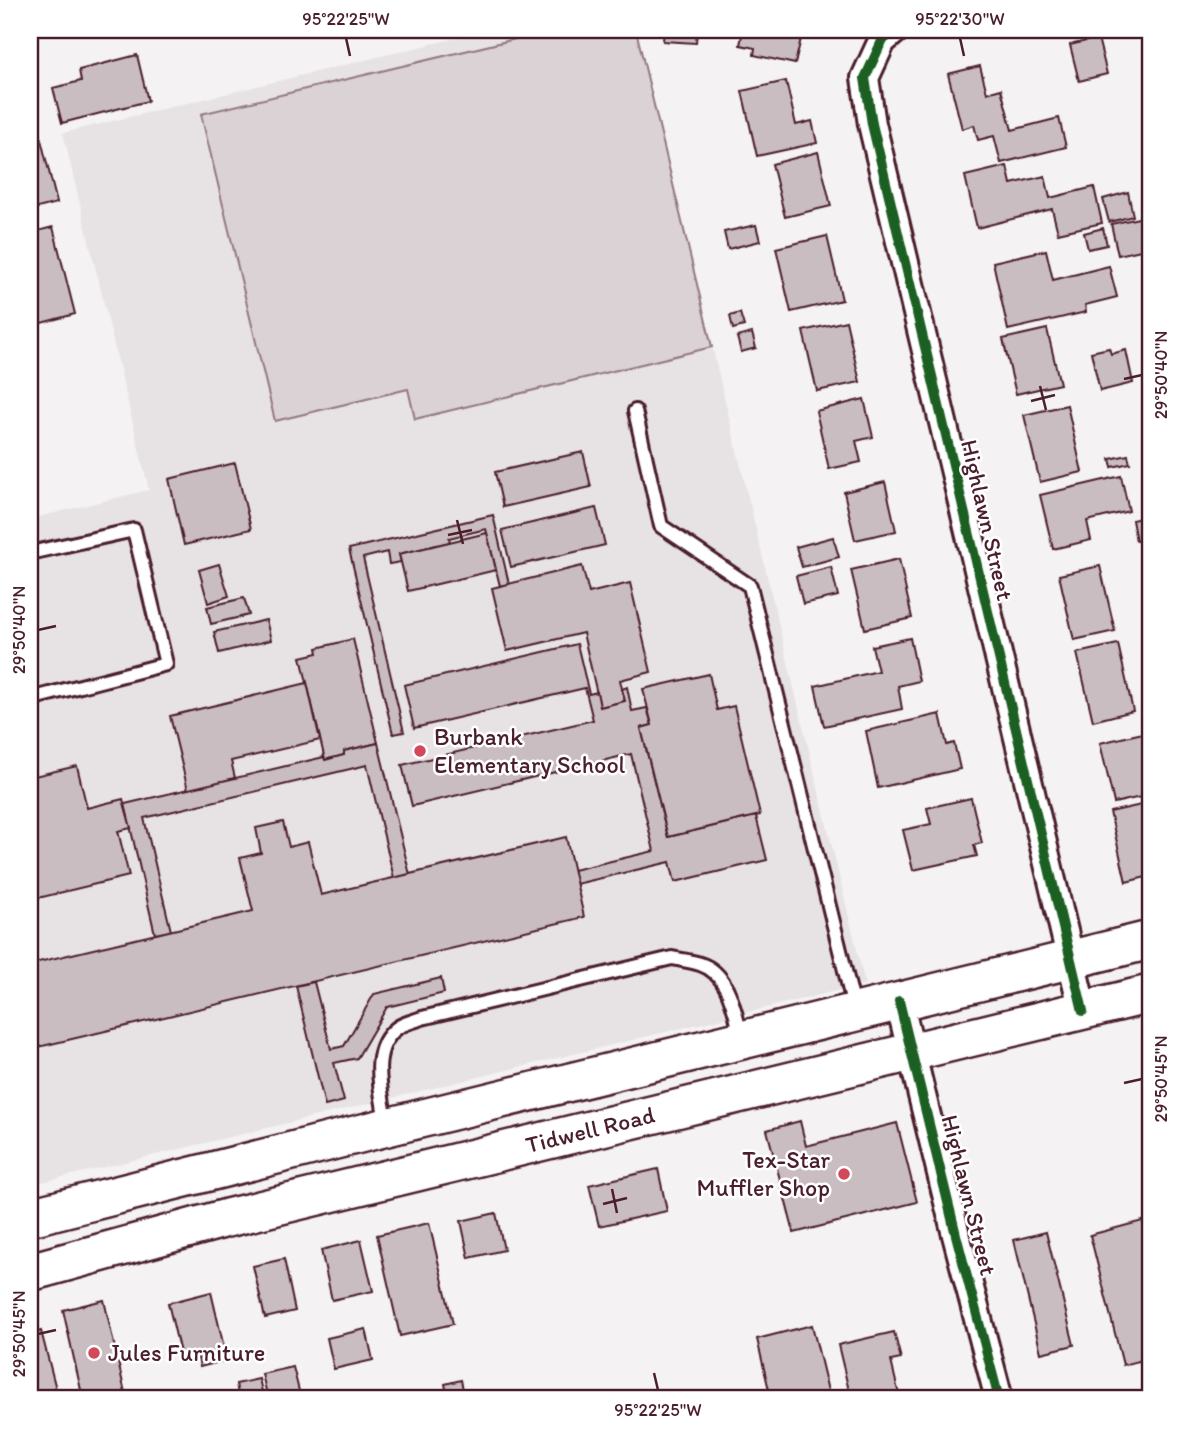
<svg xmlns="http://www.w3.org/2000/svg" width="1180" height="1429" viewBox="0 0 1180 1429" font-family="Itim,sans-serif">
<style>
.built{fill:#e7e2e3}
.green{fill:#dbd2d5;stroke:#927880;stroke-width:2}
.building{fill:#cabdc1;stroke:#4a1f2b;stroke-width:2}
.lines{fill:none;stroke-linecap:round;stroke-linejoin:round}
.service-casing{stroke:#4a1f2b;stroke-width:18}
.minor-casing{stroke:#4a1f2b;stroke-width:32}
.secondary-casing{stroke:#4a1f2b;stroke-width:42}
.service{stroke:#fff;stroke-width:12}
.minor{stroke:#fff;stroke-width:26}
.secondary{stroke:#fff;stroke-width:37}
.cycleway-casing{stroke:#fff;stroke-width:15}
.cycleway{stroke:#1b5e20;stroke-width:10}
.ticks{fill:none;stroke:#4a1f2b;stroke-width:2.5}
.poi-dot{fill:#d1495b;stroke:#fff;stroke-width:2.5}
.labels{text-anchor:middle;stroke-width:5;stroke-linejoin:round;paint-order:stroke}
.street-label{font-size:24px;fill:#4a1f2b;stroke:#fff}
.poi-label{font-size:24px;fill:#4a1f2b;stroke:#fff;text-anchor:start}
.neatline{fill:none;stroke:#4a1f2b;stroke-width:2.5}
.ticks-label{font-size:18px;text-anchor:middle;fill:#4a1f2b}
</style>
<rect width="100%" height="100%" fill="#f4f2f2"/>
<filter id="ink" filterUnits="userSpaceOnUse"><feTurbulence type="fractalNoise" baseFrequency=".0143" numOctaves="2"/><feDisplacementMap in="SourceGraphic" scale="14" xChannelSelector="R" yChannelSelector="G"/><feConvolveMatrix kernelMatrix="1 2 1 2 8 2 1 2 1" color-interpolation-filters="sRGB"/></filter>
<g filter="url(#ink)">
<polygon class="built" points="490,30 636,30 865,984 30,1185 30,519 149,490 63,133"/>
<polygon class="green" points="553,30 636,30 712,347 415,419 408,389 275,421 201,114"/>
<g class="building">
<polygon points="664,30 697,30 696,43 663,41"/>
<polygon points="743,30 803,30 795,64 754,55 755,48 740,45"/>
<polygon points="1140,30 1150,30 1150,72"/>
<polygon points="1098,38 1107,74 1079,81 1070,45"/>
<polygon points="137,55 148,101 62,123 53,88 81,81 79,70"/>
<polygon points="980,66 987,93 1001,89 1012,130 1059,118 1066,147 1001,163 994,136 978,140 974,125 962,129 948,74"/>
<polygon points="786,81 796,125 812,121 817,143 757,156 742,91"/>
<polygon points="30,96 57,203 30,210"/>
<polygon points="818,152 831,206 785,217 772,164"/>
<polygon points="1007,166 1011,184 1045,176 1050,198 1094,187 1102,223 1058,233 1052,209 977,228 965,176"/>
<polygon points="1128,192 1133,216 1109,222 1103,199"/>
<polygon points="1148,216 1150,248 1118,255 1111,224"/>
<polygon points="756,225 760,241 728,249 724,232"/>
<polygon points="53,227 75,314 30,326 30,233"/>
<polygon points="1103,228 1107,245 1088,249 1084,233"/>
<polygon points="827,236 842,300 791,312 776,248"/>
<polygon points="1046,250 1053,280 1109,266 1117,297 1085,305 1086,312 1008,330 993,262"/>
<polygon points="740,313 744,326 733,329 730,316"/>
<polygon points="846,321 860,382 817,391 803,331"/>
<polygon points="1047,329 1060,384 1016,394 1003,339"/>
<polygon points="752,333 756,348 741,352 737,337"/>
<polygon points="1109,348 1111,354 1126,350 1133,383 1100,391 1091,352"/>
<polygon points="864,399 873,437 856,441 861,462 829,469 816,411"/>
<polygon points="1067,405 1082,472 1040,482 1024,415"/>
<polygon points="583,452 591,487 503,507 495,472"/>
<polygon points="1128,455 1130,463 1112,467 1110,459"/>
<polygon points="235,463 251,529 184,545 169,479"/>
<polygon points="1121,476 1129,511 1087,521 1091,540 1053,549 1040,495"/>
<polygon points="885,482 896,531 855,540 844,492"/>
<polygon points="596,508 605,545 511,567 502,530"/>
<polygon points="493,515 509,584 500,586 486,529 449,538 450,542 399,554 401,562 389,564 387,552 363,558 404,732 393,734 349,549"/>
<polygon points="1150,516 1150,538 1136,541 1132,520"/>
<polygon points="487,533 496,570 408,591 399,554"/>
<polygon points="833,537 839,557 802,567 796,547"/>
<polygon points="899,559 912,618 865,629 851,570"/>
<polygon points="219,564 229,596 208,603 199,570"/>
<polygon points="582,566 589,593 630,583 651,672 620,680 625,701 600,707 583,633 507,651 492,588"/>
<polygon points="1100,566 1115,631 1074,640 1059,575"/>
<polygon points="831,567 838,596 803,604 796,576"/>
<polygon points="244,598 249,615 211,624 207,607"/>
<polygon points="266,620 271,640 219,653 214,632"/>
<polygon points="910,638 919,681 898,686 902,709 824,726 815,686 878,671 872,646"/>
<polygon points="353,639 378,743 344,751 344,755 325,760 301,657 318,653 317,648"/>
<polygon points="577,644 589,694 597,692 600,707 625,701 622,689 627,687 632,711 647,708 652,725 641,728 668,837 756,816 767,860 675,882 670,862 576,884 573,870 654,851 631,754 412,806 402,765 593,720 585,688 414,728 404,685"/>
<polygon points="1118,644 1133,711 1093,721 1077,653"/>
<polygon points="709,674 717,710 734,706 760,815 668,837 641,728 652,725 643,689"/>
<polygon points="307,683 320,740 231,761 235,778 188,790 170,716"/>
<polygon points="940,714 947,745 954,743 960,769 878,788 866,731"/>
<polygon points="1147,732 1150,745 1150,795 1114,803 1100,743"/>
<polygon points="378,743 410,875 394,878 367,765 144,818 171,931 155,934 125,804 324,757 325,760 344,755 344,751"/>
<polygon points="77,766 87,808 123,799 131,828 118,831 129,876 30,900 30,777"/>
<polygon points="971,798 982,843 974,845 977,856 913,870 903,830 931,824 927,808"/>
<polygon points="1150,803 1150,876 1126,882 1110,812"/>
<polygon points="283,822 289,847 308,842 321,895 566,837 584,917 30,1049 30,964 253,911 240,858 261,853 256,828"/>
<polygon points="441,978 444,993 387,1007 357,1058 334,1063 344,1101 325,1106 296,986 314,982 331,1049 344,1046 374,994"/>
<polygon points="800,1121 806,1146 897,1123 917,1202 794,1233 767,1130"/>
<polygon points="658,1169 667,1211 599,1226 589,1185"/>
<polygon points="496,1213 504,1250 469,1258 461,1221"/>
<polygon points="1150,1219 1150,1358 1123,1365 1090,1235"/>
<polygon points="429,1223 453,1324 400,1336 377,1235"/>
<polygon points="1046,1232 1074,1345 1041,1353 1014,1240"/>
<polygon points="361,1240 373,1291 332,1300 321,1250"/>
<polygon points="284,1259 295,1311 265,1318 253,1266"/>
<polygon points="211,1292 227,1360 200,1367 197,1353 181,1357 168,1303"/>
<polygon points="104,1300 126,1397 116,1399 83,1399 63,1310"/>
<polygon points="812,1325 830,1399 761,1399 759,1392 769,1390 757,1339"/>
<polygon points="366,1329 373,1360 334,1369 327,1338"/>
<polygon points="41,1331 56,1389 30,1396 30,1334"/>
<polygon points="894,1332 901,1359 891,1361 900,1399 851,1399 838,1345"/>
<polygon points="293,1367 301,1399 268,1399 262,1374"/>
<polygon points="259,1379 264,1399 239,1399 236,1384"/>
<polygon points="461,1380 465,1399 448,1399 445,1384"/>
</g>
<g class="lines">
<g class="service-casing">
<g id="service">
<polyline points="635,411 661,526 750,586 855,1011"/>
<polyline points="30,553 134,530 166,664 30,699"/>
<path d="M386 1122C382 1093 368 1050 397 1028 403 1023 415 1021 422 1018L672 958C681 960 691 961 700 964 729 973 734 1010 741 1035"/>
</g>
</g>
<g class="minor-casing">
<g id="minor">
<polyline points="895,30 882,41 865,78 872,124 1083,1011"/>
<polyline points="899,1001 956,1235 999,1399"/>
</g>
</g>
<g class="secondary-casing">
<g id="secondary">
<polyline points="30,1217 387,1127 1150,940"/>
<path id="s1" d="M30 1272 227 1218 1150 994"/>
</g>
</g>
<use href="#service" class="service"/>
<use href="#minor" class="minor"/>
<use href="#secondary" class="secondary"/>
<g class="cycleway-casing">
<g id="cycleway">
<polyline points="895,30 882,41 865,78 872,124 1083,1011"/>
<polyline points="899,1001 956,1235 999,1399"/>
</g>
</g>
<use href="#cycleway" class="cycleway"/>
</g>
</g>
<path class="ticks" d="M346 38 350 56M960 38 964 56M1124 379 1142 375M1040 386 1046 410M1031 401 1055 395M457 520 463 544M448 535 472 530M38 630 56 626M1124 1083 1142 1079M612 1189 617 1213M603 1204 627 1198M38 1334 56 1330M654 1373 658 1390"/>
<g class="poi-dot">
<circle cx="420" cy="751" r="7"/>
<circle cx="844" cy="1174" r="7"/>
<circle cx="94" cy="1353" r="7"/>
</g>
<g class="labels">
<g class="street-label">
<text transform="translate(987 520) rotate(77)" y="8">Highlawn Street</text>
<text dy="8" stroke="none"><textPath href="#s1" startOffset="578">Tidwell Road</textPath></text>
<text transform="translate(969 1195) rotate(76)" y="8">Highlawn Street</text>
</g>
<g class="poi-label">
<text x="434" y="745">Burbank<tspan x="434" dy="28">Elementary School</tspan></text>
<text x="830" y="1168" text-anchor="end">Tex-Star<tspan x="830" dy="28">Muffler Shop</tspan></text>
<text x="108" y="1361">Jules Furniture</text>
</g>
</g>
<rect width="1180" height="1429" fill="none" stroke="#fff" stroke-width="77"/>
<rect x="38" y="38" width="1104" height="1352" class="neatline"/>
<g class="ticks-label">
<text x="346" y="25">95°22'25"W</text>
<text x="960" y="25">95°22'30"W</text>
<text transform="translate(1161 375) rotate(-90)" y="6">29°50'40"N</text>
<text transform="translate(19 630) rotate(-90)" y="6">29°50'40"N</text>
<text transform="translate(1161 1079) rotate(-90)" y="6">29°50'45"N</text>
<text transform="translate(19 1334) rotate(-90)" y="6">29°50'45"N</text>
<text x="658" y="1416">95°22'25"W</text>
</g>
</svg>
